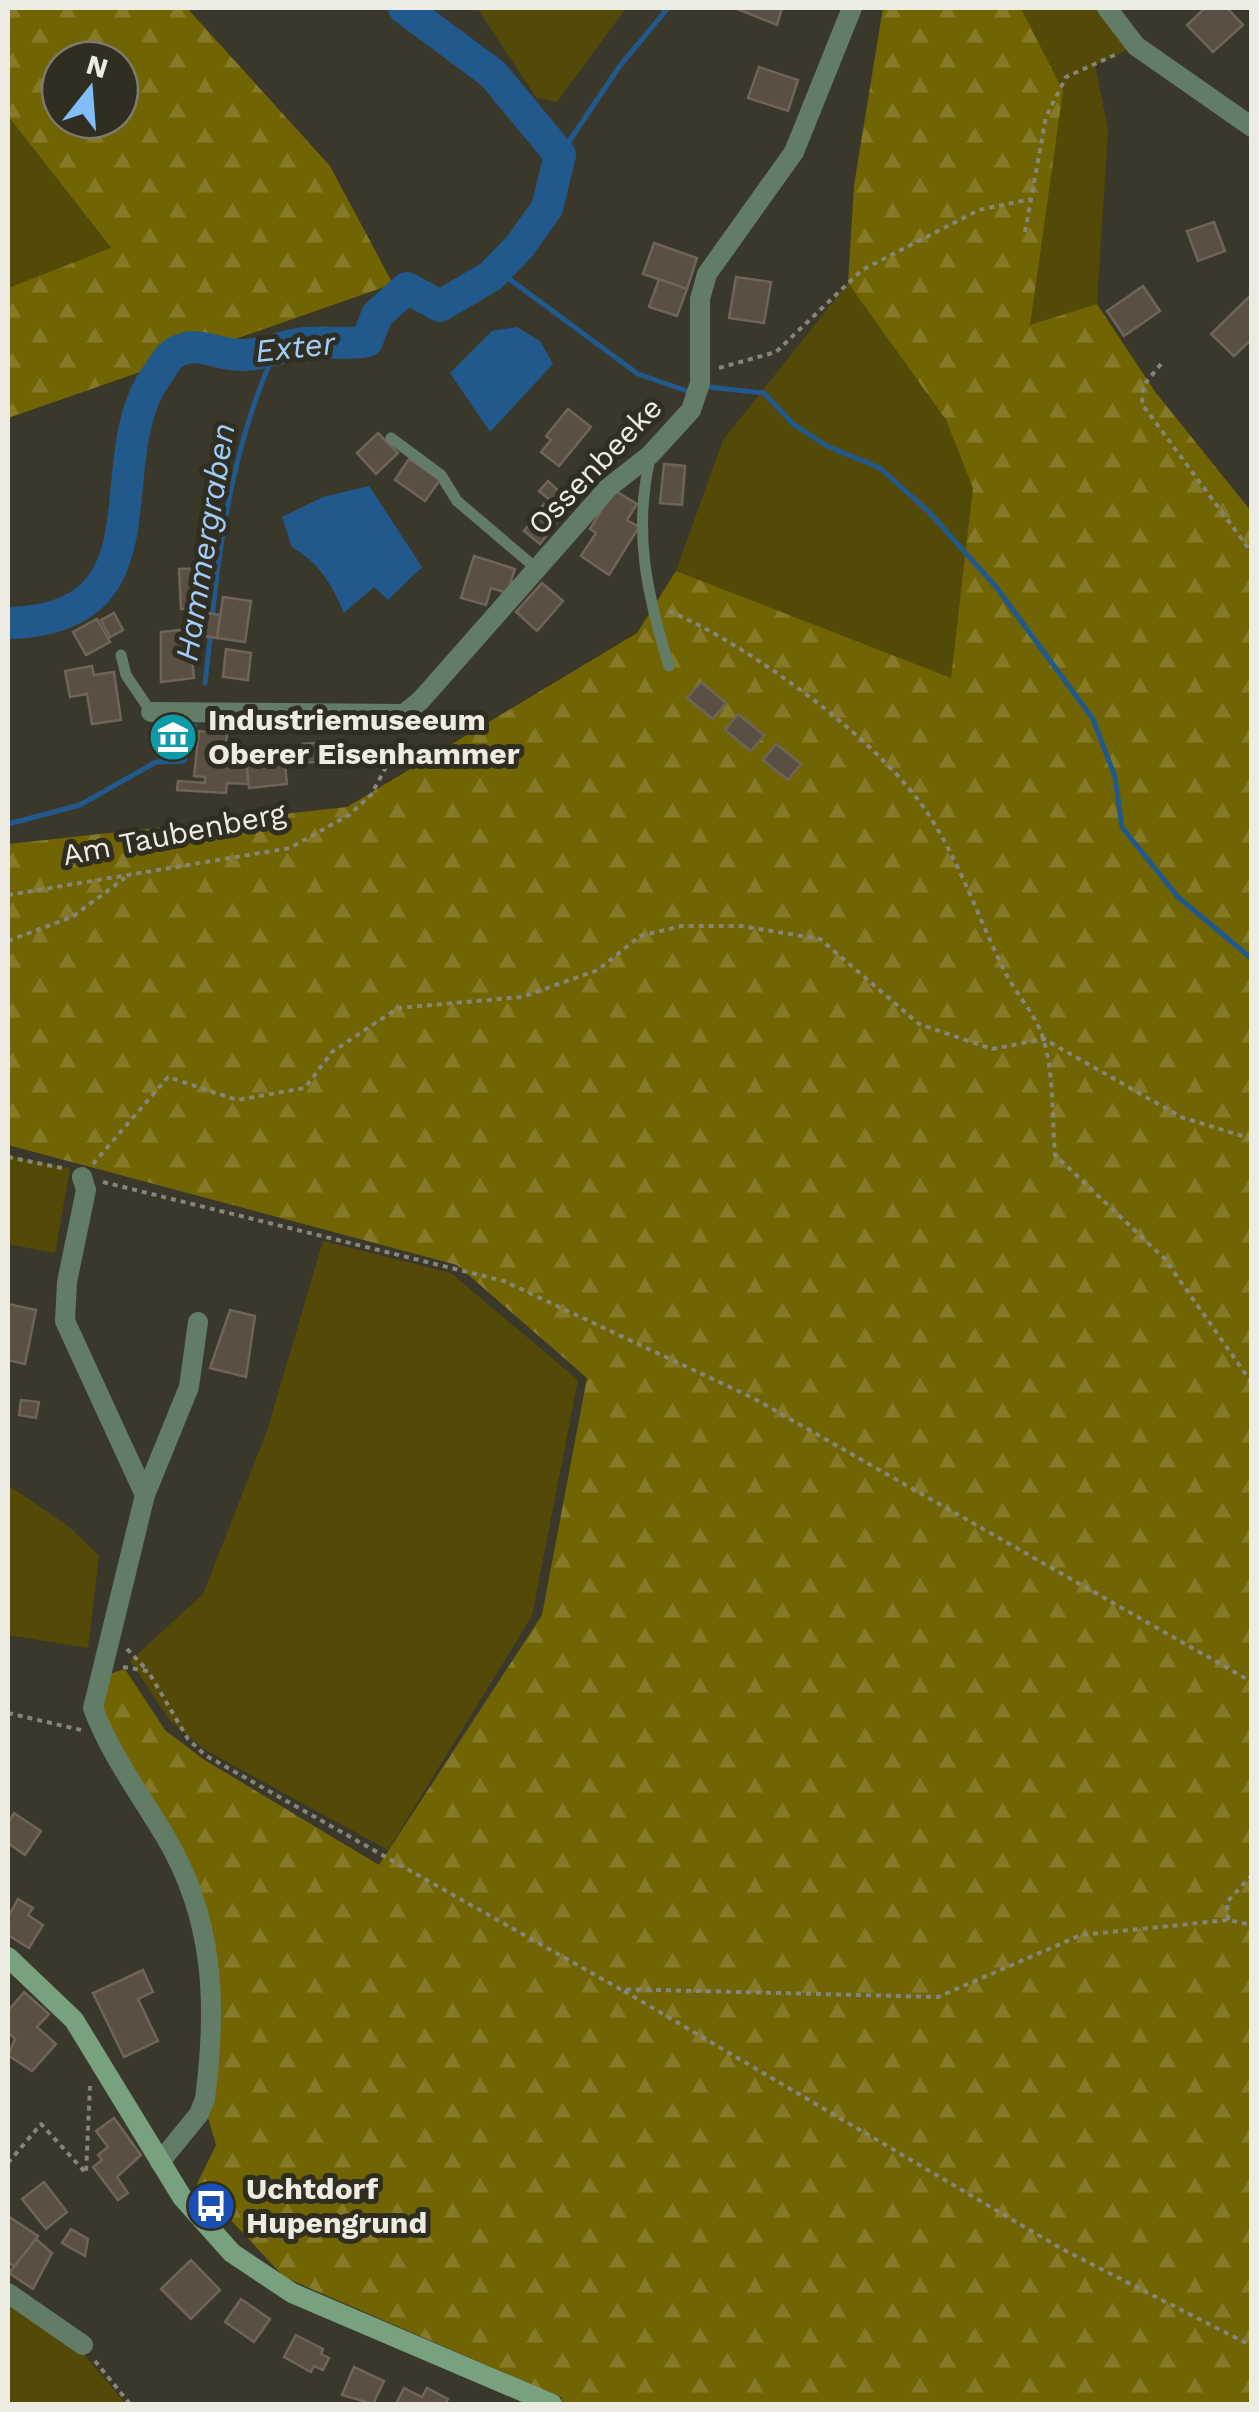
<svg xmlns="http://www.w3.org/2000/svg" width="1259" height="2412" viewBox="0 0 1259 2412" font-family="'Work Sans',sans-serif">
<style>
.green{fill:#544a08}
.forest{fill:url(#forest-firs);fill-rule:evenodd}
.water{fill:#21598d}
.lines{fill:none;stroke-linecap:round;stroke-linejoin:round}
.stream{stroke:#21598d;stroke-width:5}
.river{stroke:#21598d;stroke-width:32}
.building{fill:#5a4f43;stroke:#6f6458;stroke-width:2.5}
.path{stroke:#868579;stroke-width:4;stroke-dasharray:5 5;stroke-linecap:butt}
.lane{stroke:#627c66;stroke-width:11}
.street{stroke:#627c66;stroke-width:20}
.secondary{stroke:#78a27f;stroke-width:20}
.labels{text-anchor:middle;stroke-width:10;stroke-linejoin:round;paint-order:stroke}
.street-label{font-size:30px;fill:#edece3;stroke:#302e20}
.poi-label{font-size:30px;font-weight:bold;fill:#edece3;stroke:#302e20;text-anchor:start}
.water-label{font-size:32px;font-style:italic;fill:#a1cdfb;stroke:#302e20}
</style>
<defs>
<pattern id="forest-firs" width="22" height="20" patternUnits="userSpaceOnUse" patternTransform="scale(2.5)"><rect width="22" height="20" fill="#716403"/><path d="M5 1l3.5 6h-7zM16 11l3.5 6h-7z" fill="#867a28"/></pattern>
</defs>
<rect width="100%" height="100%" fill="#3a382a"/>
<g class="green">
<polygon points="477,8 626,8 557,102 536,97"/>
<polygon points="1021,8 1099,8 1131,48 1095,65 1108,130 1097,304 1029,326 1063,91"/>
<polygon points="8,116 111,249 8,288"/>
<polygon points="848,283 946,420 974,489 951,679 676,571 723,440"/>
<polygon points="8,1155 70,1169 55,1253 8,1244"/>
<polygon points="323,1241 451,1273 578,1380 532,1616 388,1850 207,1751 171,1722 130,1661 203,1594 267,1431"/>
<polygon points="8,1485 68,1526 99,1556 88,1648 8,1635"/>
<polygon points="8,2299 74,2343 126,2404 8,2404"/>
</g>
<g class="forest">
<path d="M8 8H187L330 166 393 284 8 418V288L111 248 8 116ZM60 60H120V120H60Z"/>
<polygon points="883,8 1021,8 1063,91 1030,325 1097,304 1156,393 1251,511 1251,2404 561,2404 562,2398 284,2277 197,2184 216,2145 206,2111 210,1939 98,1708 103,1676 125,1669 165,1730 203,1759 379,1865 542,1615 587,1378 457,1265 8,1145 8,844 347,807 637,633 676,571 951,678 973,488 946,420 848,283 854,185"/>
</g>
<g class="water">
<polygon points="517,327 540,341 553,364 490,432 450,373 492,331"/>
<path d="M369 486 422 567 388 600 374 587 344 613C331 583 320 564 292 547L282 517 323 497Z"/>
</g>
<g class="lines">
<g class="stream">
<polyline points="560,155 619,67 668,8"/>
<polyline points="497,270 638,374 690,392"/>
<polyline points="708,387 764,393 793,424 827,446 880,468 929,512 997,588 1093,719 1115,777 1122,827 1178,897 1252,959"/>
<path d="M212 620C220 532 237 435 274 354"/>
<polyline points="205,683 211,631"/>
<polyline points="8,824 80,805 156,762 184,761 195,726"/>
</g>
<path class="river" d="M8 623C177 619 93 457 159 372 162 367 168 357 173 354 190 342 206 349 224 353 257 360 277 346 306 343 327 341 345 345 367 341L377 315 407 288 440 306 491 276 519 247 547 208 560 155 493 74 404 8"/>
</g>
<g class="building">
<polygon points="735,8 782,8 777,25"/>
<polygon points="1205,8 1227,8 1243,25 1213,52 1187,25"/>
<polygon points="759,67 798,80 788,111 748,98"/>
<polygon points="1214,222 1225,251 1198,261 1187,231"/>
<polygon points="654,243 697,258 687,289 643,274"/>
<polygon points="736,277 771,282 764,323 729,318"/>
<polygon points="659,279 687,289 677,316 649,307"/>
<polygon points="1143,286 1160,311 1124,336 1107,311"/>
<polygon points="1252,294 1252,339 1234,356 1211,334"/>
<polygon points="568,409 591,427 559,466 541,452 551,440 546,436"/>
<polygon points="378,433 398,453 376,474 357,453"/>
<polygon points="409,459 440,480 425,501 395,480"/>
<polygon points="664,464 685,466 682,505 660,503"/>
<polygon points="548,481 564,496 556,505 539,491"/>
<polygon points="614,490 637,504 627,520 639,527 609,575 581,556 596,533 590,529"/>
<polygon points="544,504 561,517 540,544 524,531"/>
<polygon points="474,556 515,569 507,593 491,588 486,605 461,598"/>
<polygon points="204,568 206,608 181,609 179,569"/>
<polygon points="542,583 563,601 537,631 516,612"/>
<polygon points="223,597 251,601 245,642 217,638"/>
<polygon points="201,612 220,615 217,638 198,635"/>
<polygon points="114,613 123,630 110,637 101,620"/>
<polygon points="97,619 110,642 86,655 73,632"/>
<polygon points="189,629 194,678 161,682 161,632"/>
<polygon points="226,649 251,653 248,680 223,677"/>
<polygon points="92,666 94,675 114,672 121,720 92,724 87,694 70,697 65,671"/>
<polygon points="701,682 726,703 713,719 687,698"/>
<polygon points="738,714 764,735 751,751 725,730"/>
<polygon points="166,719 189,725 181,756 158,750"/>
<polygon points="199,731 227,734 225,756 246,758 248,784 227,783 226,793 177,790 178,781 205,783 205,777 194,776"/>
<polygon points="336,741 338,760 305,763 303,744"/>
<polygon points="776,744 801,764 788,780 763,760"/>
<polygon points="284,754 287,784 249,788 246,758"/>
<polygon points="8,1304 36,1310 25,1364 8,1360"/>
<polygon points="230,1310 255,1316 246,1377 210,1368"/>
<polygon points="21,1400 39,1402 36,1418 19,1415"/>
<polygon points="14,1813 41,1831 25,1855 8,1843 8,1823"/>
<polygon points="18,1899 33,1908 28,1915 43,1925 29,1948 8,1935 8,1917"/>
<polygon points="143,1970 153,1992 138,1999 158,2041 124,2057 93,1993"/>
<polygon points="24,1992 49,2014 37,2027 56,2044 32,2071 8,2055 15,2039 8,2032 8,2011"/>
<polygon points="114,2118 141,2155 117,2177 128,2193 118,2200 93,2167 102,2160 98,2155 108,2147 96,2131"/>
<polygon points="44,2182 67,2212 46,2229 22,2199"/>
<polygon points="8,2216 38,2236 17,2268 8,2262"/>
<polygon points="71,2229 88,2239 85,2256 62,2243"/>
<polygon points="36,2239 52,2253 33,2289 9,2273"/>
<polygon points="191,2260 220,2290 191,2319 161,2289"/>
<polygon points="241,2299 270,2319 254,2342 225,2322"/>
<polygon points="296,2335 323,2349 321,2354 329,2358 323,2370 314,2366 311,2372 284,2357"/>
<polygon points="354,2367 384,2381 373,2404 342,2395"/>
<polygon points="404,2388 422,2397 427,2388 448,2399 445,2404 396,2404"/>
</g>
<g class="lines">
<g class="path">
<polyline points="1025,232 1046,117 1066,77 1119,53"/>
<polyline points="1161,364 1143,386 1142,404 1252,553"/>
<polyline points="719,368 776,352 862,270 979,210 1031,199"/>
<path d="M669 611C749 645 883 742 930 817 961 865 978 917 1003 968 1014 992 1037 1015 1044 1041 1054 1076 1052 1119 1055 1155L1164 1258 1252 1383"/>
<polyline points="8,895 290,848 349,815 371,795 393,754 400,730"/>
<polyline points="8,941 72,917 125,878"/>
<polyline points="8,1157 67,1169"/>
<polyline points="93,1164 168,1077 237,1100 305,1088 332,1052 398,1008 522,997 598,970 640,936 682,926 741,926 820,939 919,1024 992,1049 1044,1039 1181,1117 1252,1139"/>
<polyline points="103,1182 504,1281 753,1398 1252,1682"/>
<polyline points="127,1649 148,1671"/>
<polyline points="123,1667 148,1671 188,1739 205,1755 620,1989 938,1997 1081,1935 1228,1920 1252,1925"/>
<polyline points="8,1713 81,1730"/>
<polyline points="1228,1920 1227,1902 1252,1875"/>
<polyline points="624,1991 1062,2249 1252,2346"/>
<polyline points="8,2163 41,2124 86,2173 90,2086"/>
<polyline points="95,2361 130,2404"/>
</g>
<g class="lane">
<polyline points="391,438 441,475 457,501 537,569"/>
<path d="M650 459C633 532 647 595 669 666"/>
<polyline points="121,655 126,675 151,712"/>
</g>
<g class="street">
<polyline points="1107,8 1136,46 1252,127"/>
<polyline points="151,712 404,714 421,700 608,488 650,455 691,410 700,383 700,299 707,274 794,152 852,8"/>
<polyline points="82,1177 86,1190 67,1282 65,1321 145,1495"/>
<path d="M160 2162 199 2114 205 2099C217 2006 215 1920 165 1836 140 1794 110 1754 93 1708L145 1495 189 1387 198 1322"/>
<polyline points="8,2293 83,2345"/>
</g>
<polyline class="secondary" points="8,1957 74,2020 182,2197 232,2253 292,2293 552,2404"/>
</g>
<defs>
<g id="museum-disc" transform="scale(2.5)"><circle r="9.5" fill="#0f9aa8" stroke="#302e20"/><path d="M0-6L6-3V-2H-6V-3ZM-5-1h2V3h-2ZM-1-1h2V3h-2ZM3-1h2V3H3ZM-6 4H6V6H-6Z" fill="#fff"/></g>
<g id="bus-disc" transform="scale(2.5)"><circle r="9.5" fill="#1a4fb4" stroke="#302e20"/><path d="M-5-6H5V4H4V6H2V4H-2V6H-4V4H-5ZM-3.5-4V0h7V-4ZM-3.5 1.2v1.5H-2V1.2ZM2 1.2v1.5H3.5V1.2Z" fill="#fff"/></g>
</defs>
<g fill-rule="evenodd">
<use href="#museum-disc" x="173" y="737"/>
<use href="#bus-disc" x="211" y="2206"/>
</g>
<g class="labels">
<g class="street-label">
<text transform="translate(595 466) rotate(-46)" y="10">Ossenbeeke</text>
<text transform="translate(174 834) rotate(-11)" y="10">Am Taubenberg</text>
</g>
<g class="poi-label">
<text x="208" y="730">Industriemuseeum<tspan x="208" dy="34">Oberer Eisenhammer</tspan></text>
<text x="246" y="2199">Uchtdorf<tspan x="246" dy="34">Hupengrund</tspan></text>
</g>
<g class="water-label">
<text transform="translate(295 347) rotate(-6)" y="11">Exter</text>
<text transform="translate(205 542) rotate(-81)" y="11">Hammergraben</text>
</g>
</g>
<rect width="1259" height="2412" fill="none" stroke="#edece3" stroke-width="20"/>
<g transform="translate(90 90) rotate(17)"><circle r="48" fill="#302e20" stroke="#7c7a6e" stroke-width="2.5"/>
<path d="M0-8L18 38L0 25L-18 38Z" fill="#81bdfa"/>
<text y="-15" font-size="28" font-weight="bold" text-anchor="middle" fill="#edece3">N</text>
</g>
</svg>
